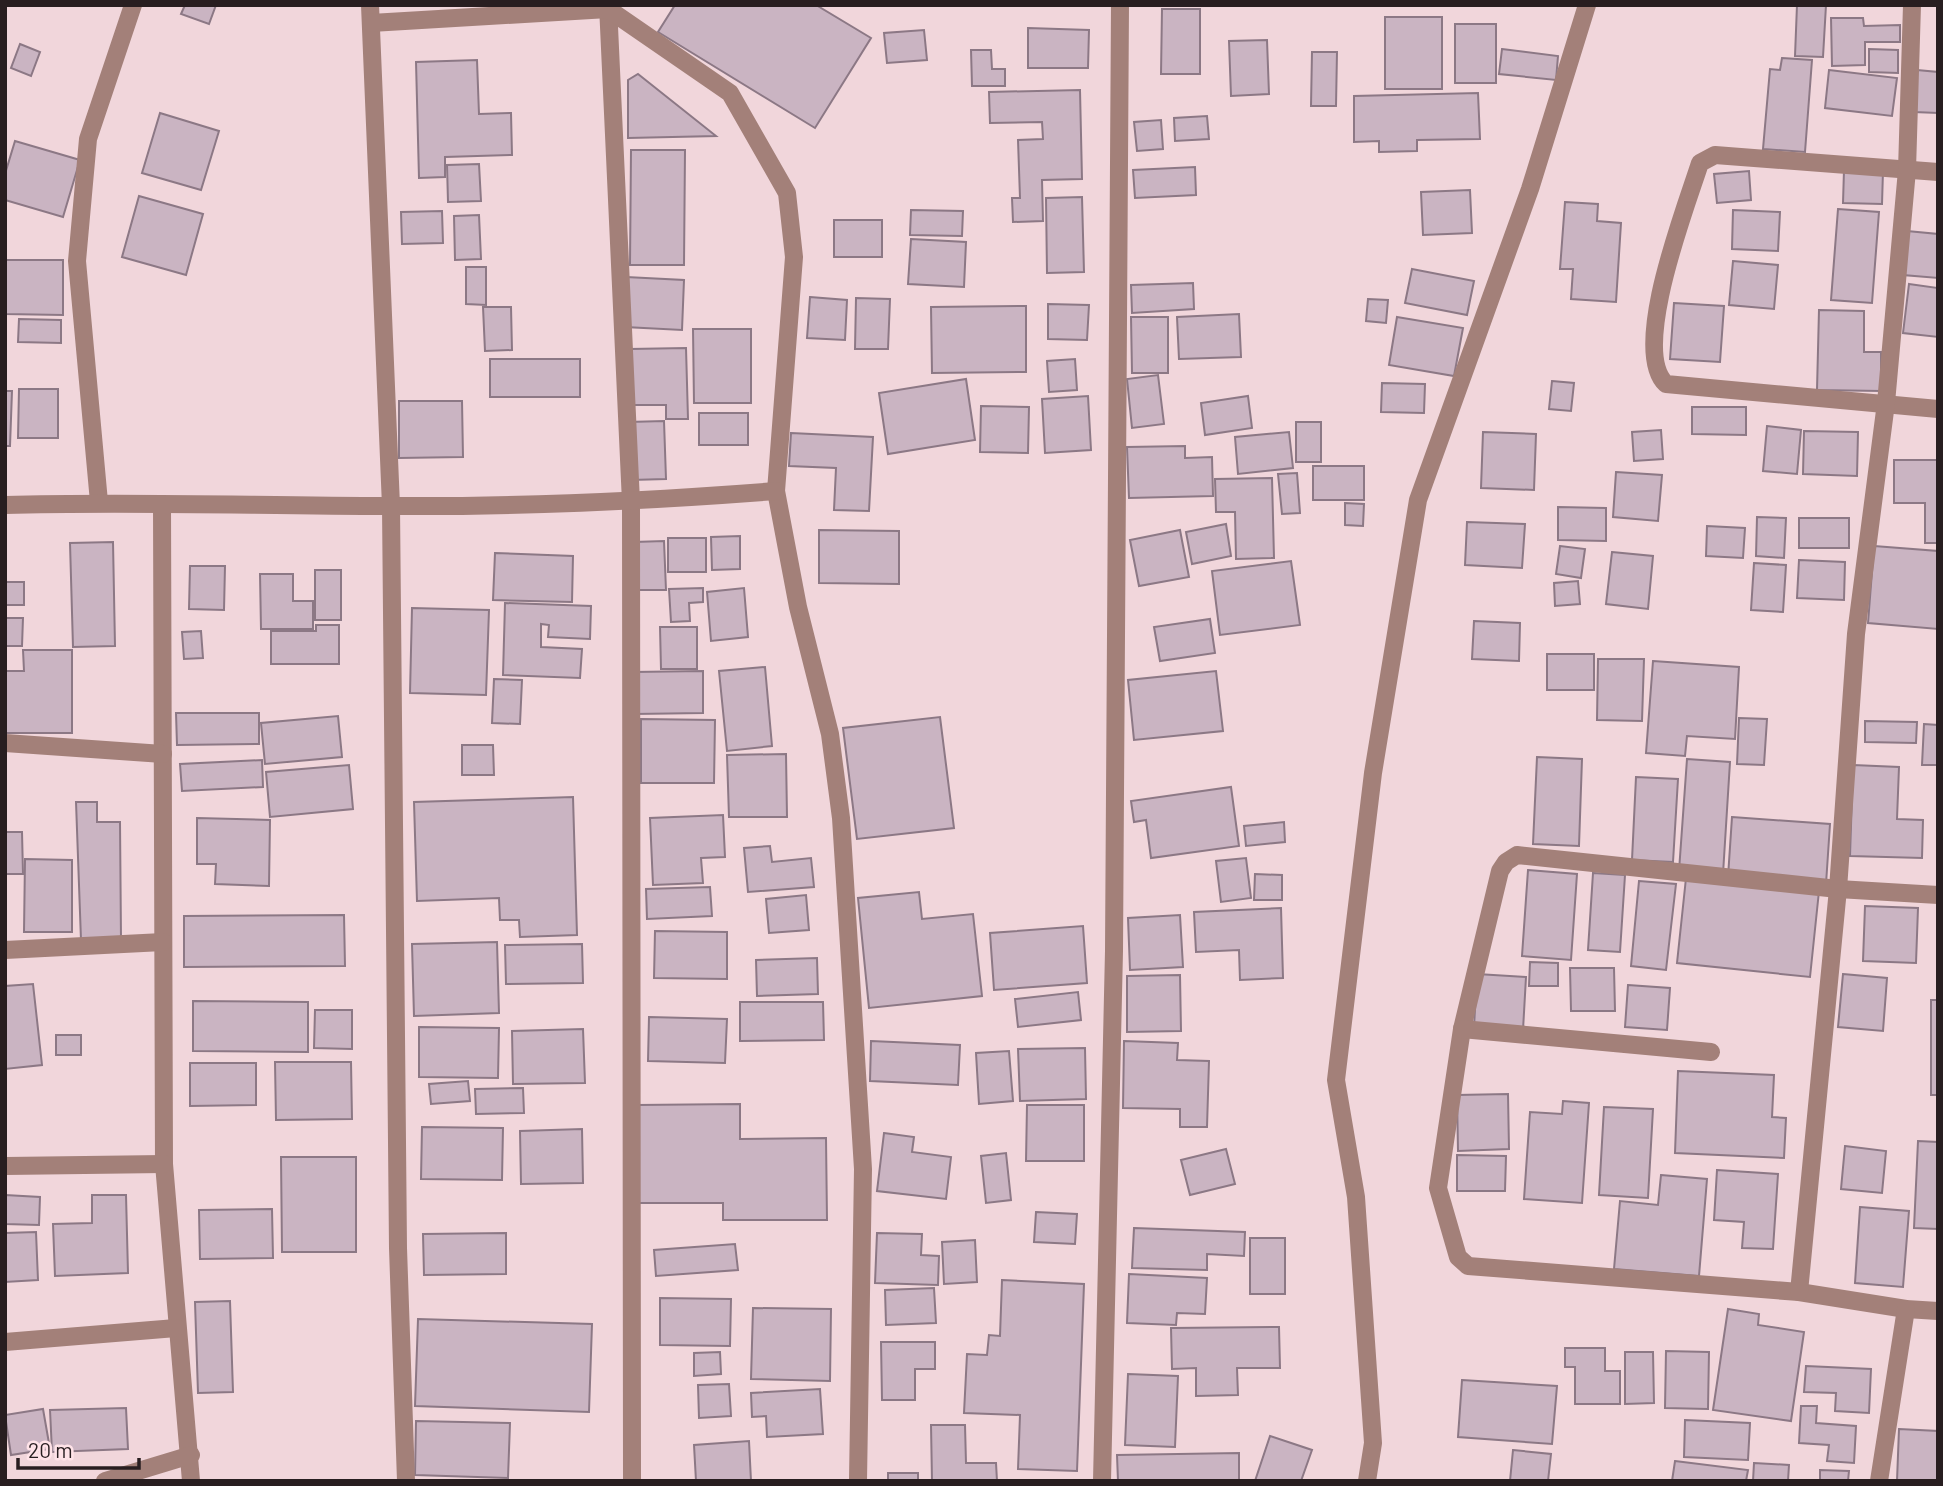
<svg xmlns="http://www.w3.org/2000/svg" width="1943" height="1486" viewBox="0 0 1943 1486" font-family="Barlow,sans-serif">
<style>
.building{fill:#cab4c2;stroke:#8c7885;stroke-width:2}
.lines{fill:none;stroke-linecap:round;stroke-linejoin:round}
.minor{stroke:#a38079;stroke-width:18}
</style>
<rect width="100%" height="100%" fill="#f1d6db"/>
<g class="building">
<polygon points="185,5 216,5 209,24 181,14"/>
<polygon points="675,5 816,5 871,38 815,128 658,32"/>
<polygon points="1797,5 1826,5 1823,57 1795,56"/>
<polygon points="1162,9 1200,9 1200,74 1161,74"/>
<rect x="1385" y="17" width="57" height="72"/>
<polygon points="1831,18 1863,18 1864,26 1900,25 1900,42 1865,42 1865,65 1832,66"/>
<rect x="1455" y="24" width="41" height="59"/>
<polygon points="1028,28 1089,30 1088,68 1028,68"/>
<polygon points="924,30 927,60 887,63 884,33"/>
<polygon points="1267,40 1269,94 1231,96 1229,41"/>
<polygon points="20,44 40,52 31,76 11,68"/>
<polygon points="1502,49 1558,56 1556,80 1499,74"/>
<polygon points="1869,49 1898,50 1898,73 1869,72"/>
<polygon points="971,50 991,50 992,69 1005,69 1005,86 972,86"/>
<polygon points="1312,52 1337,52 1336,106 1311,106"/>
<polygon points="1782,58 1812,60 1805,152 1763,149 1770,69 1780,70"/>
<polygon points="477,60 479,114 511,113 512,155 445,157 445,177 419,178 416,62"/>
<polygon points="1829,70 1897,78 1892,116 1825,108"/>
<polygon points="1917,70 1938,72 1938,113 1914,112"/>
<polygon points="638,74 716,136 628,138 628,80"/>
<polygon points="1080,90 1082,179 1042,180 1043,221 1013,222 1012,198 1020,198 1018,140 1043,139 1042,122 990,123 989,92"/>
<polygon points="1478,93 1480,139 1417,140 1417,151 1379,152 1379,141 1354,142 1354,96"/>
<polygon points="160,113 219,131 201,190 142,173"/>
<polygon points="1207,116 1209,139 1175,141 1174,118"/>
<polygon points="1161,120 1163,149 1137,151 1134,122"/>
<polygon points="15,141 80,160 63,217 5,200 5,174"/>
<polygon points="631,150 685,150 684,265 630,265"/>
<polygon points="479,164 481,201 448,202 447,165"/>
<polygon points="1195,167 1196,195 1135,198 1133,170"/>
<polygon points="1844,170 1883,171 1882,204 1843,203"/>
<polygon points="1749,171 1751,200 1717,203 1714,174"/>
<polygon points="1470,190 1472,233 1423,235 1421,192"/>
<polygon points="139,196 203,214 186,275 122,257"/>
<polygon points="1082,197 1084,272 1047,273 1046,198"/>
<polygon points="1565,202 1598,204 1597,221 1621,223 1616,302 1571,299 1573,269 1560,269"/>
<polygon points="1838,209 1879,212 1872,303 1831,300"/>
<polygon points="911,210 963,211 962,236 910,235"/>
<polygon points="1733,210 1780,212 1778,251 1732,249"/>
<polygon points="442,211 443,243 402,244 401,212"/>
<polygon points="479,215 481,259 455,260 454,216"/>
<rect x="834" y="220" width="48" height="37"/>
<polygon points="1907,231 1938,234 1938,278 1903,275"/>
<polygon points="911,239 966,242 964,287 908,284"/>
<polygon points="5,260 63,260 63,315 5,314"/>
<polygon points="1733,261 1778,265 1774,309 1729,305"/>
<polygon points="466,267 486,267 486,305 466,304"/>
<polygon points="1412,269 1474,281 1467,315 1405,303"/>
<polygon points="626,277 684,280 682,330 625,327"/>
<polygon points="1193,283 1194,309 1132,313 1131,285"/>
<polygon points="1909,284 1938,288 1938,337 1903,333"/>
<polygon points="810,297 847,300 845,340 807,338"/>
<polygon points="856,298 890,299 888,349 855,349"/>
<polygon points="1368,299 1388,300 1386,323 1366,321"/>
<polygon points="1674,303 1724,306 1720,362 1670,359"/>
<polygon points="1048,304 1089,305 1087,340 1048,339"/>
<polygon points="1026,306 1026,372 932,373 931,307"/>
<polygon points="483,307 511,307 512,350 485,351"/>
<polygon points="1819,310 1864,311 1864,352 1881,352 1881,391 1817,390"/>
<polygon points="1239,314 1241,357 1179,359 1177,317"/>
<polygon points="1131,317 1168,317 1168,373 1132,373"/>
<polygon points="1397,317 1463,328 1454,376 1389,365"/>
<polygon points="19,319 61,320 61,343 18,342"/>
<polygon points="693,329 751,329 751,403 694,403"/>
<polygon points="686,348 688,419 666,419 666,405 630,405 630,349"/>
<rect x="490" y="359" width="90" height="38"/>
<polygon points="1075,359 1077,390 1049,392 1047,361"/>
<polygon points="1158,375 1164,424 1132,428 1127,379"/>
<polygon points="966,379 975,440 888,454 879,393"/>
<polygon points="1552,381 1574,383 1571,411 1549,409"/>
<polygon points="1382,383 1425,384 1424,413 1381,412"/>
<polygon points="19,389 58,389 58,438 18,438"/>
<polygon points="5,391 12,391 10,446 5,446"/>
<polygon points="1088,396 1091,450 1045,453 1042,399"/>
<polygon points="1248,396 1252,428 1205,435 1201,403"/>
<polygon points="399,401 462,401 463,457 399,458"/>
<polygon points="981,406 1029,407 1028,453 980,452"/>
<polygon points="1692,407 1746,407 1746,435 1692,434"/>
<rect x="699" y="413" width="49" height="32"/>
<polygon points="664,421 666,479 631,480 628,422"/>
<rect x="1296" y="422" width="25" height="40"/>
<polygon points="1767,426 1801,430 1797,474 1763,471"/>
<polygon points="1661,430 1663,459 1634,461 1632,432"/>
<polygon points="1804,431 1858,432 1857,476 1803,474"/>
<polygon points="1289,432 1293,468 1238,474 1235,437"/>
<polygon points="1483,432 1536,434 1534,490 1481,488"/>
<polygon points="791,433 873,437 869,511 834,510 836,468 789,466"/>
<polygon points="1185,446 1185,458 1212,457 1213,496 1129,498 1127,447"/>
<polygon points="1894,460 1938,460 1938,543 1925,543 1925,503 1894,503"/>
<rect x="1313" y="466" width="51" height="34"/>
<polygon points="1616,472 1662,475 1658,521 1613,517"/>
<polygon points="1297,473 1300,513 1282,514 1278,474"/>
<polygon points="1272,478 1274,558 1236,559 1235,512 1216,512 1215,479"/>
<polygon points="1345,503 1364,504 1363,526 1345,525"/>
<polygon points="1558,507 1606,508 1606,541 1558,540"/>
<polygon points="1757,517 1786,518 1784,558 1756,556"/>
<rect x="1799" y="518" width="50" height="30"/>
<polygon points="1467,522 1525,524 1522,568 1465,565"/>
<polygon points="1226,524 1231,556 1192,564 1186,532"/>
<polygon points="1707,526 1745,528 1743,558 1706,556"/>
<polygon points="819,530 899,531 899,584 819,583"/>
<polygon points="1180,530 1189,577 1139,586 1130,540"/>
<polygon points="740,536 740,569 712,570 711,537"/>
<rect x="668" y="538" width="38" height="34"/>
<polygon points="664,541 666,590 635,590 634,542"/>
<polygon points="113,542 115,646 73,647 70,543"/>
<polygon points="1560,546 1585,549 1581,578 1556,574"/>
<polygon points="1874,546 1938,551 1938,629 1868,623"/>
<polygon points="1612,552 1653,556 1648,609 1606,604"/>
<polygon points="495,553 573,556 572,602 493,600"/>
<polygon points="1799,560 1845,562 1844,600 1797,598"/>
<polygon points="1291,561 1300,625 1220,635 1212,571"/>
<polygon points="1754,563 1786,565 1783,612 1751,610"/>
<polygon points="190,566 225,566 224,610 189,609"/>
<rect x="315" y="570" width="26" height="50"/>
<polygon points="260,574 293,574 293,601 313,601 313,629 261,629"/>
<polygon points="1578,581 1580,604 1555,606 1554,583"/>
<rect x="5" y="582" width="19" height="23"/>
<polygon points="703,588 703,602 689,603 690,621 671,622 669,589"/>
<polygon points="744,588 748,637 711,641 707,592"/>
<polygon points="505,603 591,606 590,639 548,637 549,625 541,624 541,647 582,649 580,678 503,675"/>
<polygon points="412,608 489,610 486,695 410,693"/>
<polygon points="5,618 23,618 22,646 5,646"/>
<polygon points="1210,619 1215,653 1160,661 1154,627"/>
<polygon points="1474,621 1520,623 1519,661 1472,659"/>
<polygon points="316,625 339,625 339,664 271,664 271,631 316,631"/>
<polygon points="660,627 697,627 697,669 661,669"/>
<polygon points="201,631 203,658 184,659 182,632"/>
<polygon points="23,650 72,650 72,733 5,733 5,671 24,671"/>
<rect x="1547" y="654" width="47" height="36"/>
<polygon points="1598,659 1644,659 1642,721 1597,720"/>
<polygon points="1653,661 1739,667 1735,739 1687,736 1685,756 1646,753"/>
<polygon points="765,667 772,746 727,751 719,671"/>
<polygon points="703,671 703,713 634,714 633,672"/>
<polygon points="1216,671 1223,731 1134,740 1128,680"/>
<polygon points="494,679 522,680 520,724 492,723"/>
<polygon points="176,713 259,713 259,744 177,745"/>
<polygon points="338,716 342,757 265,764 261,723"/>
<polygon points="940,717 954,828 857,839 843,728"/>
<polygon points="1739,718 1767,719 1764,765 1737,764"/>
<polygon points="641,719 715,720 714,783 641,783"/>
<polygon points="1865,721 1917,722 1916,743 1865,742"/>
<polygon points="1924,724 1938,725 1938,765 1922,765"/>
<polygon points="462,745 493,745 494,775 462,775"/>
<polygon points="786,754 787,817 729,817 727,755"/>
<polygon points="1537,757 1582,759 1579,846 1533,844"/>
<polygon points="1687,759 1730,762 1723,874 1679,871"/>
<polygon points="262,760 263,787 182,791 180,764"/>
<polygon points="349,765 353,809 270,817 266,772"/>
<polygon points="1853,765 1899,767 1897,819 1923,820 1922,858 1850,856"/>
<polygon points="1636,777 1678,779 1673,862 1632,860"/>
<polygon points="1231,787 1239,846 1151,858 1146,820 1134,822 1131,801"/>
<polygon points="573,797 577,935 520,937 519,920 500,920 499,898 417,901 414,802"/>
<polygon points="76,802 97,802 97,822 120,822 121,940 81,940"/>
<polygon points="723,815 725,857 701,858 703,883 653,885 650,818"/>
<polygon points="1732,817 1830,824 1826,884 1728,877"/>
<polygon points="197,818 270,820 269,886 215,884 216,864 197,864"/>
<polygon points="1284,822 1285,842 1246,846 1244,826"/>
<polygon points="5,832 22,832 23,874 5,874"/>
<polygon points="770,846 772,862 811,858 814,887 748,892 744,848"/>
<polygon points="1246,858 1251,898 1221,902 1216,861"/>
<polygon points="25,859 72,860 72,932 24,932"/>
<polygon points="1528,870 1577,874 1571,960 1522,956"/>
<polygon points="1593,873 1625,875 1620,952 1588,950"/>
<polygon points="1255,874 1282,875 1282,900 1254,900"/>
<polygon points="1686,878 1819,891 1810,977 1677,963"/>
<polygon points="1639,881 1676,884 1666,970 1631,966"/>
<polygon points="710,887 712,916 647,919 646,889"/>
<polygon points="919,892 922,919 973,914 982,996 869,1008 858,898"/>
<polygon points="806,895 809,930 769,933 766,899"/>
<polygon points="1865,906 1918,908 1916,963 1863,961"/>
<polygon points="1281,908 1283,978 1240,980 1239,950 1196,952 1194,912"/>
<polygon points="344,915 345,966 184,967 184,916"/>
<polygon points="1180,915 1183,967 1130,970 1128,918"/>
<polygon points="1083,926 1087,983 994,990 990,933"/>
<polygon points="655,931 727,932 727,979 654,978"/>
<polygon points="497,942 499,1013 414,1016 412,944"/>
<polygon points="582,944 583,983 506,984 505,945"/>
<polygon points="817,958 818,994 757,996 756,960"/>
<polygon points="1530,962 1558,963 1558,986 1529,986"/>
<polygon points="1570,968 1614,968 1615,1011 1571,1011"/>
<polygon points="1477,974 1526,977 1523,1030 1474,1027"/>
<polygon points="1843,974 1887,978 1883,1031 1838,1027"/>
<polygon points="1180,975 1181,1031 1127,1032 1127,976"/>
<polygon points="33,984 42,1065 5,1069 5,986"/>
<polygon points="1628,985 1670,988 1667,1030 1625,1027"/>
<polygon points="1078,992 1081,1020 1018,1027 1015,999"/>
<rect x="1931" y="1000" width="7" height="95"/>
<polygon points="193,1001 308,1002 308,1052 193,1051"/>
<polygon points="740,1002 823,1002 824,1040 740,1041"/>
<polygon points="315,1010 352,1010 352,1049 314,1048"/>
<polygon points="649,1017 727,1019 725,1063 648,1061"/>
<polygon points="419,1027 499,1028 498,1078 419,1077"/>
<polygon points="583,1029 585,1083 513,1084 512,1031"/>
<rect x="56" y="1035" width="25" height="20"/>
<polygon points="871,1041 960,1045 958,1085 870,1081"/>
<polygon points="1124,1041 1178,1043 1177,1060 1209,1061 1207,1127 1180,1127 1180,1109 1123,1108"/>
<polygon points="1085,1048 1086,1099 1020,1101 1018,1049"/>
<polygon points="1009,1051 1013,1101 979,1104 976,1053"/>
<polygon points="275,1062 351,1062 352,1119 276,1120"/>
<polygon points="190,1063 256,1063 256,1105 190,1106"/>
<polygon points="1678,1071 1774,1075 1772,1117 1786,1118 1784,1158 1675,1153"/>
<polygon points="468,1081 470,1101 431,1104 429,1084"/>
<polygon points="523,1088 524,1113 476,1114 475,1089"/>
<polygon points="1508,1094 1509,1149 1458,1151 1457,1095"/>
<polygon points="1563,1101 1589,1103 1582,1203 1524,1199 1530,1112 1562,1114"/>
<polygon points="740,1104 740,1139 826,1138 827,1220 723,1220 723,1203 638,1203 637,1105"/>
<polygon points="1027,1105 1084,1105 1084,1161 1026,1161"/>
<polygon points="1604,1107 1653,1109 1648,1198 1599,1195"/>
<polygon points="422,1127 503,1128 502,1180 421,1179"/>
<polygon points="582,1129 583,1183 521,1184 520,1131"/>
<polygon points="884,1133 914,1137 912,1152 951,1157 946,1199 877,1191"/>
<polygon points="1918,1141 1938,1142 1938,1229 1914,1228"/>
<polygon points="1845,1146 1886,1151 1882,1193 1841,1189"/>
<polygon points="1226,1149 1235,1184 1190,1195 1181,1160"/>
<polygon points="1006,1153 1011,1200 986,1203 981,1156"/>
<polygon points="1457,1155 1506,1156 1505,1191 1457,1191"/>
<polygon points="281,1157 356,1157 356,1252 282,1252"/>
<polygon points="1717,1170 1778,1174 1773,1249 1742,1248 1744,1222 1714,1220"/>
<polygon points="1661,1175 1707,1179 1699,1276 1614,1269 1620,1201 1658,1205"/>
<polygon points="5,1195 40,1197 39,1225 5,1224"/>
<polygon points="92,1195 126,1195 128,1273 55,1276 53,1224 92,1223"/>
<polygon points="1860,1207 1909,1211 1903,1287 1855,1283"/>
<polygon points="272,1209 273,1258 200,1259 199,1210"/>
<polygon points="1036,1212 1077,1214 1075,1244 1034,1242"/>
<polygon points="1134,1228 1245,1232 1244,1256 1207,1254 1207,1270 1132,1268"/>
<polygon points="36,1232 38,1280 5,1282 5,1233"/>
<polygon points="506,1233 506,1274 424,1275 423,1234"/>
<polygon points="877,1233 922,1234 921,1255 939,1256 938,1285 875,1283"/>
<rect x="1250" y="1238" width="35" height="56"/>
<polygon points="975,1240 977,1282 944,1284 942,1242"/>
<polygon points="735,1244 738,1270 656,1276 654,1250"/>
<polygon points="1129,1274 1207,1278 1205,1314 1177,1313 1176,1325 1127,1323"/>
<polygon points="1002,1280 1084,1284 1077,1471 1018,1469 1020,1415 964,1413 967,1354 987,1355 989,1335 1000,1336"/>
<polygon points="934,1288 936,1323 886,1325 885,1290"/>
<polygon points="660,1298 731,1299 730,1346 660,1345"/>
<polygon points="230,1301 233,1392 198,1393 195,1302"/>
<polygon points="753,1308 831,1309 830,1381 751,1379"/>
<polygon points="1728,1309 1759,1314 1758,1325 1804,1332 1791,1421 1713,1410"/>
<polygon points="418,1319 592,1324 589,1412 415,1406"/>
<polygon points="1279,1327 1280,1368 1237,1368 1238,1395 1196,1396 1196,1368 1172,1369 1171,1328"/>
<polygon points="881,1342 935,1342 935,1369 915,1369 915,1400 882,1400"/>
<polygon points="1565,1348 1605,1348 1605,1371 1620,1371 1620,1404 1575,1404 1575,1367 1565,1367"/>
<polygon points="1666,1351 1709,1352 1708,1409 1665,1408"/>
<polygon points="720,1352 721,1374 694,1376 694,1353"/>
<polygon points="1625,1352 1653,1352 1654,1403 1625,1404"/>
<polygon points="1806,1366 1871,1369 1869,1413 1835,1411 1836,1393 1804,1392"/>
<polygon points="1128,1374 1178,1376 1175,1447 1125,1445"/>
<polygon points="1462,1380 1557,1386 1552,1444 1458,1437"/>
<polygon points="729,1384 731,1416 699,1418 698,1385"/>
<polygon points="820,1389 823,1434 767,1437 766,1416 752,1417 751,1393"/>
<polygon points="1801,1406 1817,1406 1816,1423 1856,1426 1854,1463 1827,1461 1829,1445 1799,1443"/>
<polygon points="126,1408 128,1449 52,1452 50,1410"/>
<polygon points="43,1409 50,1449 11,1455 5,1415"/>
<polygon points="1685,1420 1750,1423 1748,1460 1684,1457"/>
<polygon points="416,1421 510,1423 508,1478 415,1475"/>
<polygon points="931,1425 965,1425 966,1463 996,1463 997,1481 932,1481"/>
<polygon points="1899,1429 1938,1431 1938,1481 1897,1481"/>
<polygon points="1270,1436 1312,1450 1301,1481 1255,1481"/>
<polygon points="749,1441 751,1481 696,1481 694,1445"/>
<polygon points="1513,1450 1551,1454 1548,1481 1510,1481"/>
<polygon points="1239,1453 1239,1481 1118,1481 1117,1455"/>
<polygon points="1675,1461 1748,1470 1746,1481 1672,1481"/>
<polygon points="1754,1463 1789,1465 1788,1481 1753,1481"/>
<polygon points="1820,1470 1849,1471 1848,1481 1820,1481"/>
<rect x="888" y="1473" width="30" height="8"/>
</g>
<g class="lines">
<g class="minor">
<polyline points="370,5 391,506 398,1248 406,1481"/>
<polyline points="608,5 631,502 632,1481"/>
<polyline points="371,23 608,9 730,93 787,193 794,257 776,491 798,607 830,734 841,818 863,1169 858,1481"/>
<path d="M1938 172 1715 155 1700 163C1686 207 1630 350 1666 384L1938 409"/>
<polyline points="99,502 77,261 88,139 133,5"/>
<polyline points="162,504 164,1164 191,1481"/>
<path d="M5 505C133 501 260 506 388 506 517 507 647 501 776 491"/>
<polyline points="5,743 163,754"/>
<polyline points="1938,895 1838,889 1517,855 1506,862 1500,871 1462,1029 1438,1188 1458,1257 1468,1266 1799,1292 1906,1309 1938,1311"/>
<polyline points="5,950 163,942"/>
<polyline points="1462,1029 1711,1052"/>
<polyline points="5,1166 164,1164"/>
<polyline points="1799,1292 1838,889 1856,634 1886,403 1907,170 1912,5"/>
<polyline points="5,1342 176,1328"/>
<polyline points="105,1481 191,1455"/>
<polyline points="1102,1481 1114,951 1120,5"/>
<polyline points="1367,1481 1373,1443 1356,1197 1336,1080 1373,773 1418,500 1530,189 1587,5"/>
<polyline points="1879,1481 1906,1309"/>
</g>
</g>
<rect width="1943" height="1486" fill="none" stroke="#281e20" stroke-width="14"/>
<path d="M18 1458v10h121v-10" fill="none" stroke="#281e20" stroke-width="3.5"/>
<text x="28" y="1458" font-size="21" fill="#281e20" stroke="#ffe3e8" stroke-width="5" paint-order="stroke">20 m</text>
</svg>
